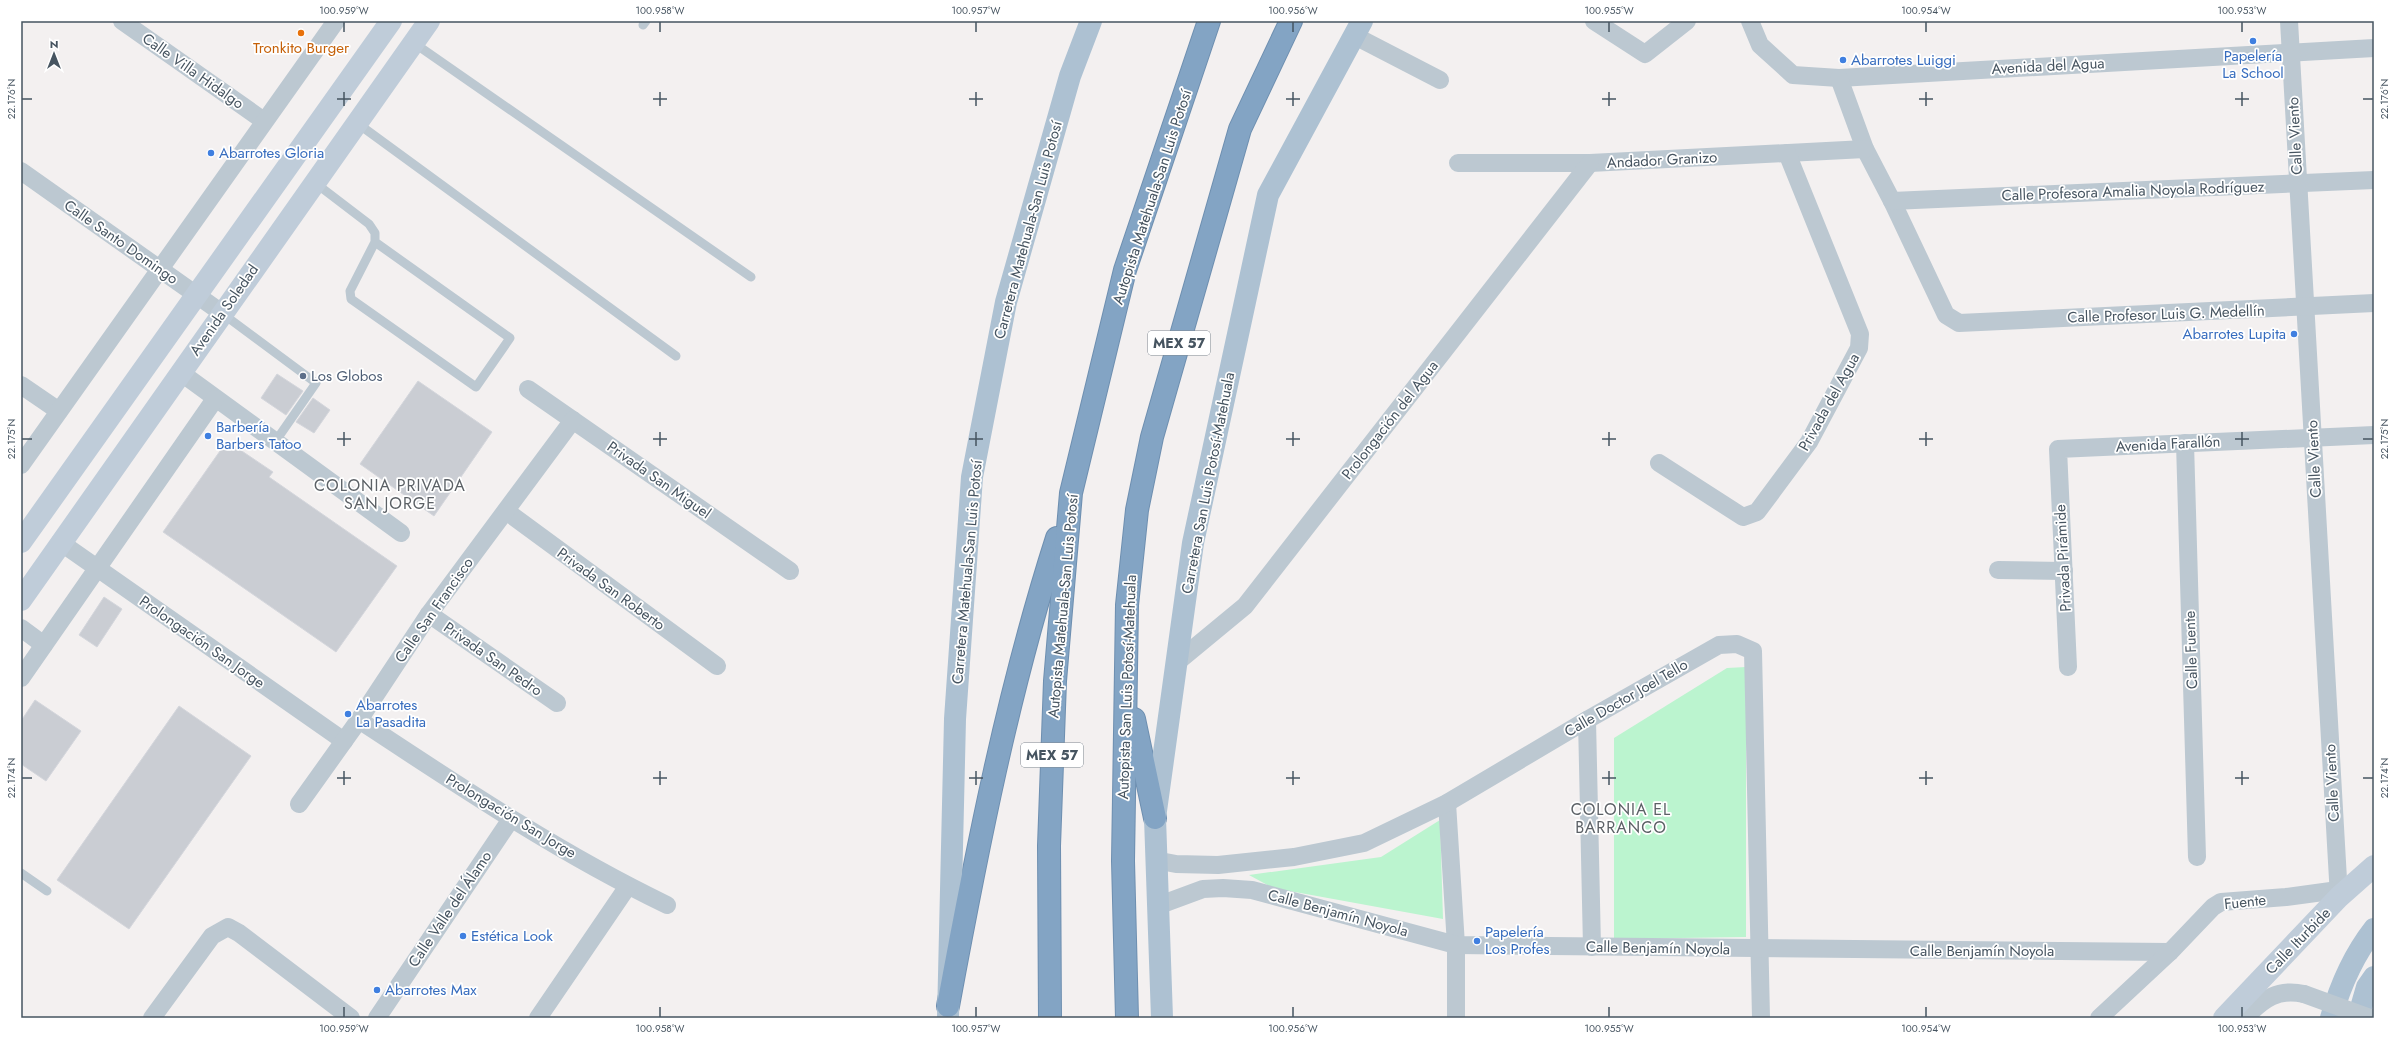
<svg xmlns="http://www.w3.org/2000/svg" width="2395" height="1039" viewBox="0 0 2395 1039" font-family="Jost,sans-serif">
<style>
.green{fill:#bbf4cf}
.building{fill:#cacdd3;stroke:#d4d6dc}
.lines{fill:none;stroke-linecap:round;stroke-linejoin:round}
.highway-casing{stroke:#6e8fb0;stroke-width:24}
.lane{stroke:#bcc8d1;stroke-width:9}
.street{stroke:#bcc8d1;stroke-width:18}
.secondary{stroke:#bfccd9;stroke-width:22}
.primary{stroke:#adc1d2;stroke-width:22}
.highway{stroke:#83a4c4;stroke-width:22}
.street-bridge{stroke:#bcc8d1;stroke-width:18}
.ticks{fill:none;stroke:#465460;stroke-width:1.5}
.food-dot{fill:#e8710a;stroke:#fff;stroke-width:1.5}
.shop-dot{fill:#3f7fe0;stroke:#fff;stroke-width:1.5}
.service-dot{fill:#5c6f8a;stroke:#fff;stroke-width:1.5}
.labels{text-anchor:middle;stroke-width:3.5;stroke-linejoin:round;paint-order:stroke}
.shield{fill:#fff;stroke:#7e8790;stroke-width:1}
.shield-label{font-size:14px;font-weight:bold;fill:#465460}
.food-label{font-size:15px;fill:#c56008;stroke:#fff}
.shop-label{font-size:15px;fill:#366cbe;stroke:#fff;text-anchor:start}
.street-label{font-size:15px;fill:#465460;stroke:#fff}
.service-label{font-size:15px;fill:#4e5e75;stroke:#fff;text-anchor:start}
.neighbourhood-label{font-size:16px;letter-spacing:1px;fill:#5c6166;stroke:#fff}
.neatline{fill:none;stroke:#465460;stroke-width:1.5}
.ticks-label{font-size:10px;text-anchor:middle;fill:#465460}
</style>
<rect width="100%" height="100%" fill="#f3f0f0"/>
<g class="green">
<polygon points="1746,667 1746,937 1614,939 1614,738 1727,668"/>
<polygon points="1440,820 1443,919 1273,888 1249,875 1381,857"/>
</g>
<g class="building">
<polygon points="277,374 303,391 286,415 261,398"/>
<polygon points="418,381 492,432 434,516 360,464"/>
<polygon points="313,398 330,410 314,433 296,422"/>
<polygon points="227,441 273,472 269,477 397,566 336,652 163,532"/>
<polygon points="104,597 122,609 97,647 79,635"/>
<polygon points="35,700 81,731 46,781 21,764 21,721"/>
<polygon points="179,706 251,756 129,929 57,880"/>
</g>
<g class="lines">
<g class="highway-casing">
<g id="highway">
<polyline points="1134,719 1155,818"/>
<path d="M948 1006C977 849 1008 691 1057 538"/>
<polyline points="1050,1018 1049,846 1055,681 1071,493 1125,270 1209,21"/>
<polyline points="1127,1018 1123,861 1127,605 1137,510 1152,437 1240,129 1291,21"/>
</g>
</g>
<g class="lane">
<polyline points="643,25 646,21"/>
<polyline points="414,43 751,277"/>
<polyline points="357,123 676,356"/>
<polyline points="314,182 369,224 375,233 375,242 350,291 351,299 476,387 510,338 375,242"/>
<polyline points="223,314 316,383 275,442"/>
<polyline points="21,873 47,891"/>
</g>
<g class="street">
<polyline points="122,21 264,121"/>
<polyline points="1594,21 1645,54 1687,21"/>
<polyline points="1750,21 1760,45 1793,75 1839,78 2374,48"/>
<polyline points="2289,21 2339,897"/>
<polyline points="1353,35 1440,80"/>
<polyline points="1839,78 1865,149 1892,201 1946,315 1959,323 2374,303"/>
<polyline points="1458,163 1590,163 1865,149"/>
<polyline points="21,171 222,313"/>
<polyline points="1892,201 2374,180"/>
<polyline points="180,372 401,533"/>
<polyline points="21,385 59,411"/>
<polyline points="528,389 790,571"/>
<polyline points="2185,443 2197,857"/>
<polyline points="1659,463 1743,517 1757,512 1809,442 1859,348 1860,334 1787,153"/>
<polyline points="21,465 336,21"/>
<polyline points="506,511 717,666"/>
<polyline points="60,542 344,741"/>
<polyline points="1998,570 2064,571"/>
<polyline points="429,614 557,703"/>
<polyline points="21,628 44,645"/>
<polyline points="1176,663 1245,606 1590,163"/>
<polyline points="2068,667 2058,449 2374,435"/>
<polyline points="21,678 215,399"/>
<path d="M359 720C459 786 559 853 667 905"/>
<polyline points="1587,720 1592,947"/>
<polyline points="1447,803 1456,945 1456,1018"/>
<polyline points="299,804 359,720 429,614 573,420"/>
<polyline points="1155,860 1176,864 1218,865 1294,857 1364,843 1447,803 1587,720 1719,645 1737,644 1753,651 1761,1018"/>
<polyline points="1157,906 1203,889 1223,888 1252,890 1456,945 2170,952"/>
<polyline points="152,1018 212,936 228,927 239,933 351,1018"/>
<polyline points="377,1018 511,819"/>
<polyline points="538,1018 628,886"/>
<polyline points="2099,1018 2170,952 2213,907 2221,902 2286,897 2338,890"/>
<path d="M2245 1018C2263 999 2278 988 2304 994"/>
</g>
<g class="secondary">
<polyline points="21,542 391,21"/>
<polyline points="21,600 429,21"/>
<polyline points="2224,1018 2339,897 2374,866"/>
</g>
<g class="primary">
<polyline points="948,1018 955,719 972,477 1006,302 1070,76 1091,21"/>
<polyline points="1162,1018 1155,818 1193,543 1268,195 1362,21"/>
<path d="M2331 1018C2340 986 2353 956 2374 929"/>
<polyline points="2358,1018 2367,987 2374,977"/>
</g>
<use href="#highway" class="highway"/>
<polyline class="street-bridge" points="2304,994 2370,1018"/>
</g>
<path class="ticks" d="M344 22V32M660 22V32M976 22V32M1293 22V32M1609 22V32M1926 22V32M2242 22V32M344 92V106M660 92V106M976 92V106M1293 92V106M1609 92V106M1926 92V106M2242 92V106M22 99H32M337 99H351M653 99H667M969 99H983M1286 99H1300M1602 99H1616M1919 99H1933M2235 99H2249M2363 99H2373M344 432V446M660 432V446M976 432V446M1293 432V446M1609 432V446M1926 432V446M2242 432V446M22 439H32M337 439H351M653 439H667M969 439H983M1286 439H1300M1602 439H1616M1919 439H1933M2235 439H2249M2363 439H2373M344 771V785M660 771V785M976 771V785M1293 771V785M1609 771V785M1926 771V785M2242 771V785M22 778H32M337 778H351M653 778H667M969 778H983M1286 778H1300M1602 778H1616M1919 778H1933M2235 778H2249M2363 778H2373M344 1007V1017M660 1007V1017M976 1007V1017M1293 1007V1017M1609 1007V1017M1926 1007V1017M2242 1007V1017"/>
<circle class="food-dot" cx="301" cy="33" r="4"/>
<g class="shop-dot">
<circle cx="2253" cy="41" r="4"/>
<circle cx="1843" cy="60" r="4"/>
<circle cx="211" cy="153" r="4"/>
<circle cx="2294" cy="334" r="4"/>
<circle cx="208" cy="436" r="4"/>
<circle cx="348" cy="714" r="4"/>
<circle cx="463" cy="936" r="4"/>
<circle cx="1477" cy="941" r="4"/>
<circle cx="377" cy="990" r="4"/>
</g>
<circle class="service-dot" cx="303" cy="376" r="4"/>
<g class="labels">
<g class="shield">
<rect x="1148" y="331" width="62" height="24" rx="3"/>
<rect x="1021" y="743" width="62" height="24" rx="3"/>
</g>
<g class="shield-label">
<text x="1179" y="348">MEX 57</text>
<text x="1052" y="760">MEX 57</text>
</g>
<g class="food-label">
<text x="301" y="53">Tronkito Burger</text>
</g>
<g class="shop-label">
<text x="2253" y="61" text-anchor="middle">Papelería<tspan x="2253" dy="17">La School</tspan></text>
<text x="1851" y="65">Abarrotes Luiggi</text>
<text x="219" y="158">Abarrotes Gloria</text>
<text x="2286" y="339" text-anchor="end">Abarrotes Lupita</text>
<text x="216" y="432">Barbería<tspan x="216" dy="17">Barbers Tatoo</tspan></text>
<text x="356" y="710">Abarrotes<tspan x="356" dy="17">La Pasadita</tspan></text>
<text x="1485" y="937">Papelería<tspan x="1485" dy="17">Los Profes</tspan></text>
<text x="471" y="941">Estética Look</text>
<text x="385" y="995">Abarrotes Max</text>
</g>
<g class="street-label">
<text transform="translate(2048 66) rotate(-3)" y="5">Avenida del Agua</text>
<text transform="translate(193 71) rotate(35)" y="5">Calle Villa Hidalgo</text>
<text transform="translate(2295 136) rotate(-93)" y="5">Calle Viento</text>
<text transform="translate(1662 160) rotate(-3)" y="5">Andador Granizo</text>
<text transform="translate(2133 191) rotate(-2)" y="5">Calle Profesora Amalia Noyola Rodríguez</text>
<text transform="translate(1152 197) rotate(-72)" y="5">Autopista Matehuala-San Luis Potosí</text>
<text transform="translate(1028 230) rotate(-75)" y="5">Carretera Matehuala-San Luis Potosí</text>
<text transform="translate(121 242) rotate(35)" y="5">Calle Santo Domingo</text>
<text transform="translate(224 310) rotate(-55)" y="5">Avenida Soledad</text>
<text transform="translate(2166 314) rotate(-2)" y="5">Calle Profesor Luis G. Medellín</text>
<text transform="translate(1829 402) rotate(-61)" y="5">Privada del Agua</text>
<text transform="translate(1390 420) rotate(-52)" y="5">Prolongación del Agua</text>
<text transform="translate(2168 444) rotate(-3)" y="5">Avenida Farallón</text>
<text transform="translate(2314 459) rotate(-93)" y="5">Calle Viento</text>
<text transform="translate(659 480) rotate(35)" y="5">Privada San Miguel</text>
<text transform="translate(1208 483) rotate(-79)" y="5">Carretera San Luis Potosí-Matehuala</text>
<text transform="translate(2063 558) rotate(-93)" y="5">Privada Pirámide</text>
<text transform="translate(967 572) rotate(-85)" y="5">Carretera Matehuala-San Luis Potosí</text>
<text transform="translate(611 589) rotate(36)" y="5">Privada San Roberto</text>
<text transform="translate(1063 606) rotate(-85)" y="5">Autopista Matehuala-San Luis Potosí</text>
<text transform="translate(434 610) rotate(-55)" y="5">Calle San Francisco</text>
<text transform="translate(202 642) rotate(35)" y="5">Prolongación San Jorge</text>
<text transform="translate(2191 650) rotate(-92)" y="5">Calle Fuente</text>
<text transform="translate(493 659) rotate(35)" y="5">Privada San Pedro</text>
<text transform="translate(1127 687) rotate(-88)" y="5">Autopista San Luis Potosí-Matehuala</text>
<text transform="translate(1626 698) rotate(-30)" y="5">Calle Doctor Joel Tello</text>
<text transform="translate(2332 783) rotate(-93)" y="5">Calle Viento</text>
<text transform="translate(511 816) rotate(31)" y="5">Prolongación San Jorge</text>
<text transform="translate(2245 902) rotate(-6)" y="5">Fuente</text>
<text transform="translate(450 909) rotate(-56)" y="5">Calle Valle del Álamo</text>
<text transform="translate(1338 913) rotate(15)" y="5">Calle Benjamín Noyola</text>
<text transform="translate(2298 941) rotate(-46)" y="5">Calle Iturbide</text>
<text transform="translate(1658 948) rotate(1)" y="5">Calle Benjamín Noyola</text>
<text x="1982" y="956">Calle Benjamín Noyola</text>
</g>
<g class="service-label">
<text x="311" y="381">Los Globos</text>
</g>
<g class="neighbourhood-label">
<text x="390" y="491">COLONIA PRIVADA<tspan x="390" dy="18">SAN JORGE</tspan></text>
<text x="1621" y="815">COLONIA EL<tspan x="1621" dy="18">BARRANCO</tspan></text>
</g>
</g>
<rect width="2395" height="1039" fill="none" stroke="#ffffff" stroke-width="44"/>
<g transform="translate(54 54)" stroke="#ffffff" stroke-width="3" paint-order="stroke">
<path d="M0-3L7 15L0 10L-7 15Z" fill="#465460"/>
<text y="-6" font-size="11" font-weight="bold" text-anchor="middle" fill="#465460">N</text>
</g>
<rect x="22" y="22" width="2351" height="995" class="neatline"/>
<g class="ticks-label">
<text x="344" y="14">100.959°W</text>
<text x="660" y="14">100.958°W</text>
<text x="976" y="14">100.957°W</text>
<text x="1293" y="14">100.956°W</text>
<text x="1609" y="14">100.955°W</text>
<text x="1926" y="14">100.954°W</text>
<text x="2242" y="14">100.953°W</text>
<text transform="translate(11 99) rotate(-90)" y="4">22.176°N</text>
<text transform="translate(2384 99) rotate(-90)" y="4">22.176°N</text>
<text transform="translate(11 439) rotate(-90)" y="4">22.175°N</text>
<text transform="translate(2384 439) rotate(-90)" y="4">22.175°N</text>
<text transform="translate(11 778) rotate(-90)" y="4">22.174°N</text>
<text transform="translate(2384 778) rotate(-90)" y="4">22.174°N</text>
<text x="344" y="1032">100.959°W</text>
<text x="660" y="1032">100.958°W</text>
<text x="976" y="1032">100.957°W</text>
<text x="1293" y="1032">100.956°W</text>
<text x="1609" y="1032">100.955°W</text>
<text x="1926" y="1032">100.954°W</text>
<text x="2242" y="1032">100.953°W</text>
</g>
</svg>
